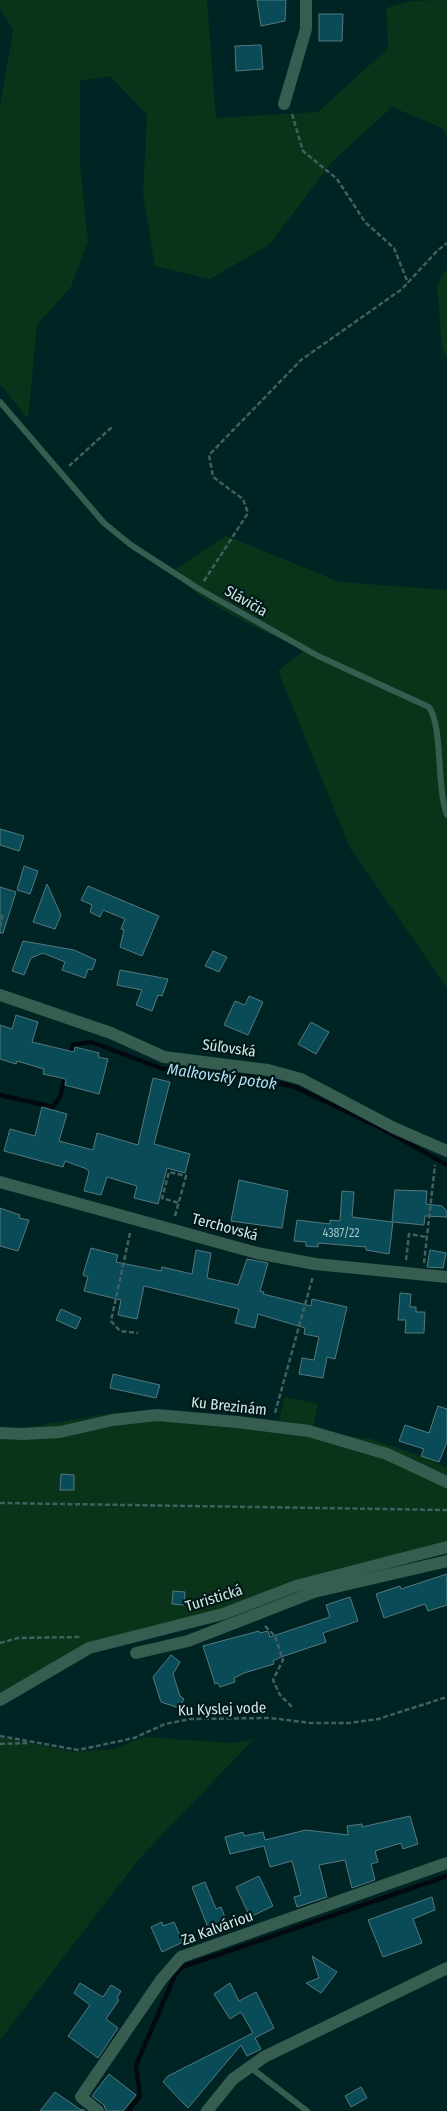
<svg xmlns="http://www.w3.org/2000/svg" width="447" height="2111" viewBox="0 0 447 2111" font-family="'Fira Sans Condensed',sans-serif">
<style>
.green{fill:#0a3419}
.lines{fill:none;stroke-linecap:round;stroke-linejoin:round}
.stream{stroke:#02090f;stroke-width:4.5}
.building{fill:#094c58;stroke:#557880}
.path{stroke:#41605f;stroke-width:2.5;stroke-dasharray:5 2.5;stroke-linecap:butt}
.service{stroke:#375d51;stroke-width:6}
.minor{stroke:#375d51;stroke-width:12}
.labels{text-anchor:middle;stroke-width:4.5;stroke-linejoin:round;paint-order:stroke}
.number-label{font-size:12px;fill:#a1c1c3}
.street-label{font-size:15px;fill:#d4e8e7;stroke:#001918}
.water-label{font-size:16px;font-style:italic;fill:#b4def6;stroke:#001918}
</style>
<rect width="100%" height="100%" fill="#002423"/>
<g class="green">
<polygon points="0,0 207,0 216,118 318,112 388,48 386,8 411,1 444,0 447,1 447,136 442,128 392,107 333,161 269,245 210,279 155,266 143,194 147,115 110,76 80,81 80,165 88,241 71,287 37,325 28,419 0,384 0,106 13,30 0,8"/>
<polygon points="447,269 447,358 442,347 437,284"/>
<path d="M226 536 340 582 447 590V988L350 848 278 671 304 650C257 628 209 608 171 572Z"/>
<polygon points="284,1397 318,1404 313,1427 279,1421"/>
<polygon points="112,1413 211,1417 371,1439 426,1458 447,1468 447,1547 89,1653 0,1704 0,1432"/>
<polygon points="0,1737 73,1752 114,1749 145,1737 231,1743 254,1739 139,1859 0,2040"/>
</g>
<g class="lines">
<g class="stream">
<polyline points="70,1055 73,1045 91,1042 163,1069 251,1077 295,1087 383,1129 447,1165"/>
<polyline points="0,1095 53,1107 60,1097 66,1073"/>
<polyline points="128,2111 140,2096 136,2065 175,1975 182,1967 447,1876"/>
</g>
</g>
<g class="building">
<polygon points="257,0 286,0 285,21 261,26"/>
<polygon points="319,14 343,14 342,41 319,41"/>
<polygon points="261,45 263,69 236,71 235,46"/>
<polygon points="0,829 24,836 19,851 0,845"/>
<polygon points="24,866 38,871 30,894 17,890"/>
<polygon points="47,884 61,915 55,929 33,922"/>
<polygon points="88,886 159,916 142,956 120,947 124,930 121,929 125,919 103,910 100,917 90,912 92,905 81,900"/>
<polygon points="0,887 16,892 3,933 0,933"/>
<polygon points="23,941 74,950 96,960 92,970 88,969 85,978 62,970 65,962 43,953 31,958 24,975 12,971"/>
<polygon points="213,951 227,957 219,972 205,966"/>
<polygon points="120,970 168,979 162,996 158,995 152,1011 136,1005 142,990 117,985"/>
<polygon points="249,996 263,1002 248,1035 224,1025 235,1001 245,1005"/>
<polygon points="16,1015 38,1022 32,1042 74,1052 75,1047 99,1053 98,1057 108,1059 99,1094 65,1085 66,1079 43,1074 44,1069 17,1061 16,1064 0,1059 0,1025 12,1029"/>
<polygon points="311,1022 329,1032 316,1054 298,1044"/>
<polygon points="153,1078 170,1082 154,1144 190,1154 185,1173 167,1168 158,1204 134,1198 137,1186 107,1177 101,1195 84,1191 89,1172 87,1169 65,1161 63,1167 4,1151 10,1129 35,1136 42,1107 67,1114 59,1141 93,1150 97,1133 138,1145"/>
<polygon points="239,1180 288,1191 282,1228 231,1221"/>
<polygon points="395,1190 427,1191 426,1204 442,1206 447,1211 447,1217 425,1216 424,1225 393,1222 389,1254 366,1250 366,1247 318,1243 318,1247 306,1246 306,1242 294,1241 297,1220 330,1224 330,1220 340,1221 342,1191 354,1192 352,1217 392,1222"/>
<polygon points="0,1208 20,1215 19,1218 29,1220 18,1251 0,1246"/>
<polygon points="91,1248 118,1255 116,1262 161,1271 162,1267 192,1274 196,1250 211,1253 207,1278 238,1285 247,1259 268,1263 260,1291 264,1292 263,1294 311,1306 312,1299 347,1307 335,1359 327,1357 323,1378 299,1374 302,1358 314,1360 319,1337 304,1334 305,1328 258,1314 255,1328 235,1323 239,1309 144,1286 137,1319 118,1315 121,1300 84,1291 88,1277 83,1275"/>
<polygon points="430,1250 446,1253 443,1268 427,1267"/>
<polygon points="400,1293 411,1294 410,1307 416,1307 416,1312 425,1312 424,1333 405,1333 406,1320 398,1320"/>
<polygon points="61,1309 81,1318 76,1329 56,1320"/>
<polygon points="113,1374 160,1385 156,1398 110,1388"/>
<polygon points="438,1406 447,1409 447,1442 439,1462 421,1456 424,1449 399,1441 405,1425 429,1433"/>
<polygon points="61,1474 74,1475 74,1490 60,1490"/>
<polygon points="447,1574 447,1605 428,1611 425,1604 384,1618 376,1594 400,1586 401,1589"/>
<polygon points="173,1591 185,1592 184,1605 172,1604"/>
<polygon points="350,1597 358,1621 323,1633 326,1642 281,1657 273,1661 274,1664 244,1673 234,1678 235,1682 220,1687 218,1683 215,1684 203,1646 259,1631 260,1633 268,1631 270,1637 330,1617 326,1605"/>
<polygon points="171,1655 180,1662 173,1674 180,1696 184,1699 179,1708 161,1702 153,1677"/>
<polygon points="410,1816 418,1844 403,1849 401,1843 375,1851 378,1862 371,1864 375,1880 352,1888 345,1860 319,1865 327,1897 297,1907 294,1897 301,1895 292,1861 270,1867 264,1846 230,1854 225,1837 243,1832 244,1836 263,1832 265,1840 306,1830 348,1835 347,1826 362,1824 362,1827"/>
<polygon points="259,1876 273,1906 250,1917 236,1887"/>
<polygon points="205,1882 216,1909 221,1907 229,1928 211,1935 192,1887"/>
<polygon points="432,1897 435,1910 413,1919 422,1943 383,1957 368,1920"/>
<polygon points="162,1922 163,1926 174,1922 183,1942 162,1952 151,1927"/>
<polygon points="312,1956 337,1972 321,1993 306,1983 319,1978"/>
<polygon points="80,1983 103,1997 111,1985 121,1991 117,1998 119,2000 106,2019 118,2028 98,2058 68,2036 90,2005 74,1993"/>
<polygon points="230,1983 239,2001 256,1992 274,2028 255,2038 261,2049 247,2056 241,2045 188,2108 163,2082 168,2076 253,2033 241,2012 230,2019 214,1994"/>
<polygon points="109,2074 136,2095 123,2111 106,2111 104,2105 92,2096"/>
<polygon points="361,2087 367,2098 351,2107 345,2096"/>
<polygon points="55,2092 81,2110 82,2109 85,2111 40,2111"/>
</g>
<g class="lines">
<g class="path">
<polyline points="292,114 303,151 337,179 365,222 394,248 408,283"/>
<polyline points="69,466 112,427"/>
<polyline points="204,581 248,513 243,499 213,477 209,455 301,360 402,289 437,251 447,243"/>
<polyline points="0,927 3,913"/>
<polyline points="175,1216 186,1176 169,1172 162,1198 179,1203"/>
<polyline points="130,1233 111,1321 120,1331 138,1333"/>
<polyline points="406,1260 409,1234 427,1237"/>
<polyline points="424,1263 435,1165"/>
<polyline points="275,1413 313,1276"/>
<polyline points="0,1503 447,1510"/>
<polyline points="265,1626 275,1636 283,1660 273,1680 280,1695 293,1708"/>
<polyline points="0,1643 18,1638 80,1637"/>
<polyline points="0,1736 78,1750 134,1738 165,1724 190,1719 270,1718 311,1723 349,1723 378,1719 447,1697"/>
<polyline points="0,1744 28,1743"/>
</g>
<g class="service">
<path d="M0 402 104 523 131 545 199 589 318 656 429 707C443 727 436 785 447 815"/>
<polyline points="250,2067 307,2111"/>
</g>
<g class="minor">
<polyline points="284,104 306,29 306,0"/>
<polyline points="0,995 111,1033 164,1057 268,1070 301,1079 394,1128 447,1151"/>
<polyline points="0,1182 257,1253 315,1264 447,1277"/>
<polyline points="0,1433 23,1434 60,1432 113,1420 157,1415 237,1422 309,1431 387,1454 447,1482"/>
<polyline points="136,1653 188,1641 314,1592 447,1561"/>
<polyline points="0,1700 89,1648 223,1614 296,1586 447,1547"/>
<polyline points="98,2111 81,2097 161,1980 181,1957 447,1863"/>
<polyline points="207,2111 233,2079 264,2057 447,1968"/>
</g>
</g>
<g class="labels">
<g class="number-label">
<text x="341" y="1237">4387/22</text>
</g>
<g class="street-label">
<text transform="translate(246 601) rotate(30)" y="5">Slávičia</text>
<text transform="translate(229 1048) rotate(8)" y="5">Súľovská</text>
<text transform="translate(225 1227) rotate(15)" y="5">Terchovská</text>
<text transform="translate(229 1406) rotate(6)" y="5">Ku Brezinám</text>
<text transform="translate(214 1598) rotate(-17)" y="5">Turistická</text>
<text transform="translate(222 1709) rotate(-2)" y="5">Ku Kyslej vode</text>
<text transform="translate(217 1928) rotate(-20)" y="5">Za Kalváriou</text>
</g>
<g class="water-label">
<text transform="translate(222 1076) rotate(8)" y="6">Malkovský potok</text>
</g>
</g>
</svg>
